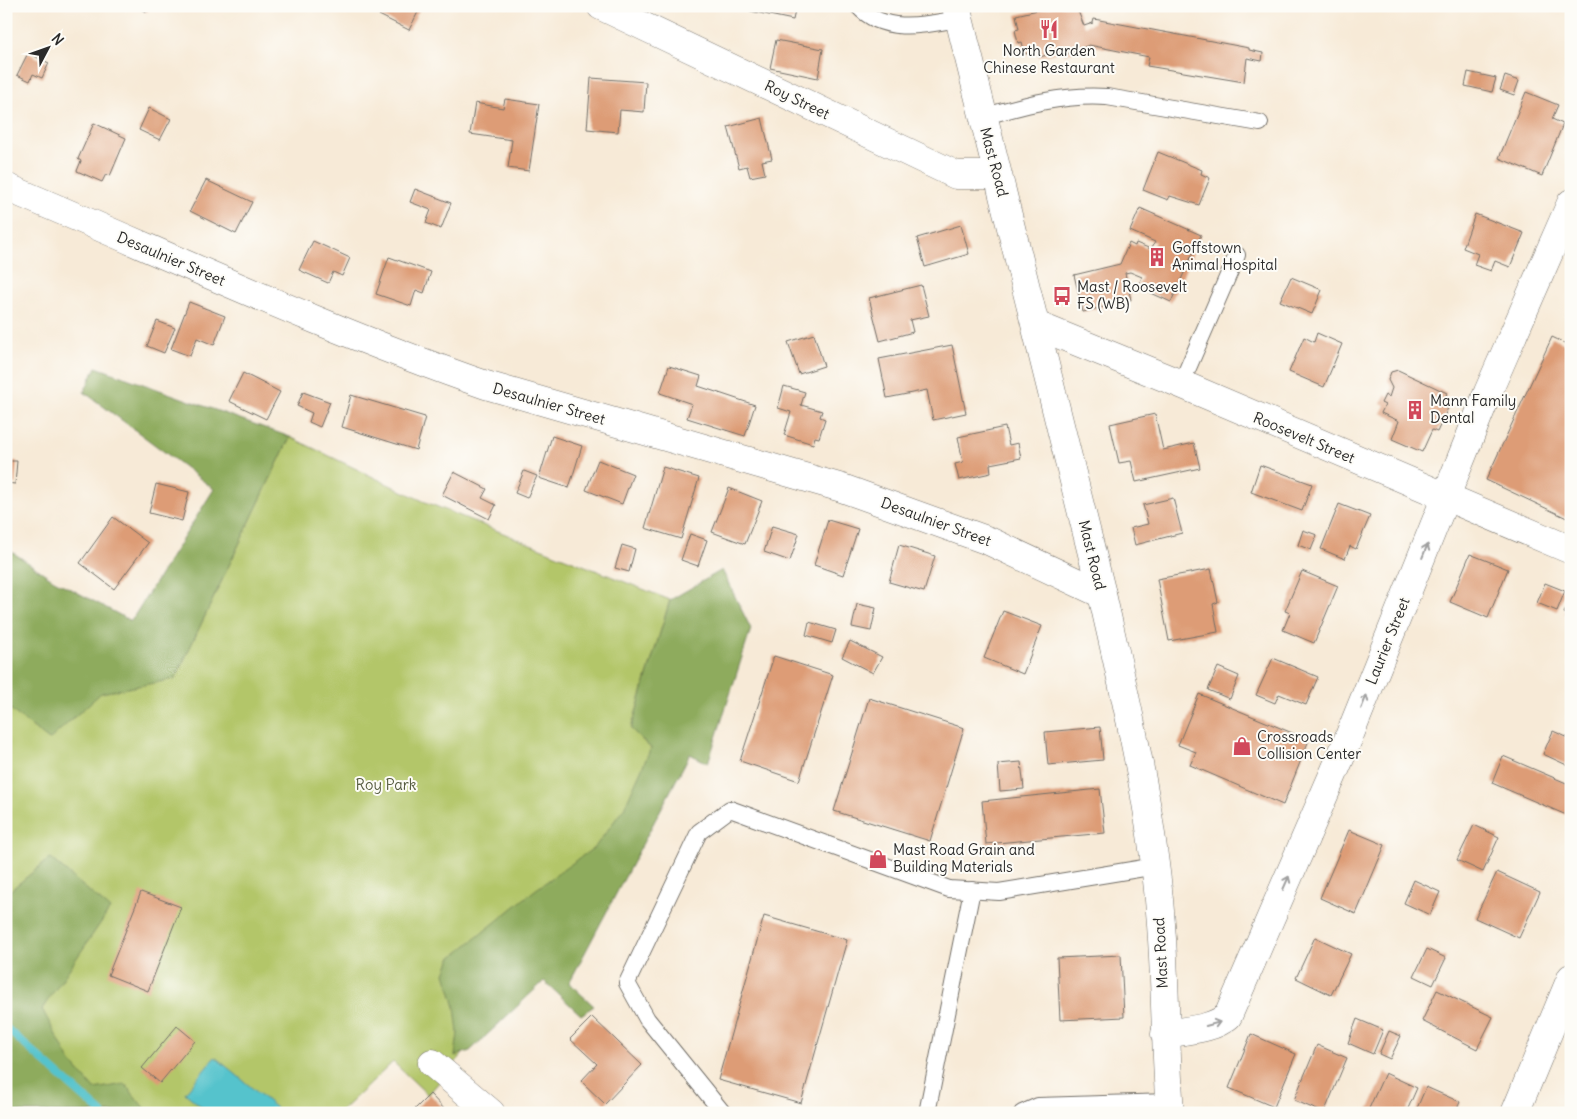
<svg xmlns="http://www.w3.org/2000/svg" width="1577" height="1119" viewBox="0 0 1577 1119" font-family="Delius,sans-serif">
<style>
.green{fill:#b3c669;stroke:#6f784a}
.forest{fill:#8eab5d;stroke:#5c6b44}
.water{fill:#55c3cc;stroke:#40777c}
.lines{fill:none;stroke-linecap:round;stroke-linejoin:round}
.stream{stroke:#55c3cc;stroke-width:8}
.building{fill:#dd9c76}
.lane-casing{stroke:#726e67;stroke-width:18}
.street-casing{stroke:#726e67;stroke-width:29}
.secondary-casing{stroke:#726e67;stroke-width:29}
.lane{stroke:#fff;stroke-width:16}
.street{stroke:#fff;stroke-width:28}
.secondary{stroke:#fff;stroke-width:28}
.oneway{stroke:#a0a0a0}
.labels{text-anchor:middle;stroke-width:4;stroke-linejoin:round;paint-order:stroke}
.poi-label{font-size:15px;fill:#2b2b2b;stroke:#fdfcf7;text-anchor:start}
.street-label{font-size:15px;fill:#2b2b2b;stroke:#fdfcf7}
.park-label{font-size:15px;fill:#545a3e;stroke:#fdfcf7}
</style>
<rect width="100%" height="100%" fill="#fdfcf7"/>
<filter id="ink" filterUnits="userSpaceOnUse"><feTurbulence type="fractalNoise" baseFrequency=".02" numOctaves="2"/><feDisplacementMap in="SourceGraphic" scale="10" xChannelSelector="R" yChannelSelector="G"/><feConvolveMatrix kernelMatrix="1 2 1 2 8 2 1 2 1" color-interpolation-filters="sRGB"/></filter>
<filter id="wash" filterUnits="userSpaceOnUse"><feTurbulence type="fractalNoise" baseFrequency=".0096" numOctaves="4" result="noise"/><feDisplacementMap in="SourceGraphic" scale="20" xChannelSelector="R" yChannelSelector="G"/><feGaussianBlur stdDeviation="1.12" result="paint"/><feColorMatrix in="noise" values="0 0 0 0 0 0 0 0 0 0 0 0 0 0 0 0 0 1.4 0 .05"/><feComposite in="paint" operator="in"/></filter>
<g filter="url(#wash)">
<rect width="100%" height="100%" fill="#f7ead7"/>
<polygon class="green" points="290,437 423,501 670,600 631,729 660,757 536,968 428,1095 393,1062 339,1113 54,1113 6,1067 6,616 175,679"/>
<g class="forest">
<polygon points="96,367 290,437 175,679 101,693 49,740 6,706 6,548 54,580 131,621 214,489 84,392"/>
<polygon points="722,570 751,629 708,763 690,754 569,983 594,1006 581,1015 544,981 470,1051 455,1056 458,1033 455,1007 445,973 451,958 535,890 595,847 624,808 651,748 631,729 670,600"/>
<polygon points="50,858 110,909 42,1009 70,1061 94,1089 125,1084 148,1113 6,1112 6,894"/>
</g>
<polygon class="water" points="215,1057 282,1113 209,1113 185,1093"/>
<g class="lines">
<polyline class="stream" points="6,1028 102,1113"/>
</g>
<g id="blocks">
<g class="building">
<polygon points="136,6 150,6 147,12"/>
<polygon points="383,6 421,6 409,30 379,15"/>
<polygon points="751,6 796,6 793,20 750,11"/>
<polygon points="1055,6 1076,6 1084,26 1093,23 1094,19 1249,48 1249,50 1263,53 1262,61 1247,58 1244,82 1147,66 1149,57 1089,45 1065,55 1064,51 1039,57 1038,51 1025,54 1022,42 1018,43 1015,30 1019,29 1016,15"/>
<polygon points="776,40 823,49 818,78 770,68"/>
<polygon points="28,53 49,63 42,78 33,74 30,81 17,75"/>
<polygon points="1468,72 1496,78 1492,92 1465,86"/>
<polygon points="1505,76 1519,81 1514,95 1500,90"/>
<polygon points="591,78 646,82 644,112 620,110 618,132 587,129"/>
<polygon points="1526,92 1558,105 1552,119 1563,124 1542,176 1499,158"/>
<polygon points="505,99 539,104 529,171 508,168 512,140 470,134 475,103 503,108"/>
<polygon points="149,108 171,119 160,140 139,130"/>
<polygon points="762,118 772,159 762,161 765,174 750,177 747,166 739,168 728,127"/>
<polygon points="94,123 126,138 110,176 106,174 102,182 77,171 81,161 78,159"/>
<polygon points="1158,152 1202,170 1201,174 1210,178 1199,205 1170,196 1168,200 1143,190"/>
<polygon points="206,180 252,202 236,234 190,211"/>
<polygon points="415,189 451,203 441,229 426,223 431,210 410,202"/>
<polygon points="1140,208 1201,235 1171,302 1138,287 1142,277 1130,272 1125,273 1131,300 1083,312 1074,275 1120,264 1129,243 1135,246 1136,243 1151,249 1155,242 1130,231"/>
<polygon points="1475,214 1524,233 1510,267 1495,261 1491,271 1474,265 1478,254 1463,248"/>
<polygon points="961,225 969,254 925,267 917,238"/>
<polygon points="313,241 350,258 342,276 333,272 328,283 299,270"/>
<polygon points="389,257 431,272 424,293 416,290 411,306 376,294"/>
<polygon points="1291,277 1322,290 1312,314 1280,301"/>
<polygon points="921,285 929,316 910,320 913,332 880,341 869,298"/>
<polygon points="189,302 225,316 214,345 197,338 190,356 171,349"/>
<polygon points="157,321 175,328 164,353 147,346"/>
<polygon points="1317,333 1342,344 1324,387 1289,372 1304,337 1314,342"/>
<polygon points="814,334 824,366 799,374 788,342"/>
<polygon points="1552,337 1571,346 1571,520 1486,480"/>
<polygon points="952,345 966,413 933,420 927,390 887,398 879,359"/>
<polygon points="669,366 701,376 698,386 755,405 745,436 687,418 692,404 660,393"/>
<polygon points="1398,370 1447,393 1442,406 1448,408 1437,432 1432,430 1422,452 1392,439 1399,421 1381,413 1385,405 1381,403 1385,395 1389,397 1392,388 1388,380 1391,372"/>
<polygon points="243,373 280,392 266,419 229,401"/>
<polygon points="784,386 805,392 801,405 822,411 820,417 825,419 819,438 815,437 813,444 784,435 791,412 778,408"/>
<polygon points="303,392 330,402 320,427 309,422 312,413 297,406"/>
<polygon points="351,395 425,417 416,450 342,427"/>
<polygon points="1155,414 1163,450 1194,443 1200,468 1136,482 1131,461 1119,463 1110,424"/>
<polygon points="1005,427 1009,445 1018,443 1021,458 990,464 991,473 959,480 955,464 963,462 958,437"/>
<polygon points="552,436 582,446 569,488 539,478"/>
<polygon points="598,460 633,474 622,504 586,490"/>
<polygon points="6,461 17,461 15,484 6,483"/>
<polygon points="1260,465 1312,484 1302,511 1251,492"/>
<polygon points="663,467 699,478 681,539 645,528"/>
<polygon points="524,471 537,476 527,498 515,493"/>
<polygon points="454,472 487,489 482,498 496,505 489,519 442,495"/>
<polygon points="156,484 189,492 182,521 149,513"/>
<polygon points="729,488 762,501 745,544 712,532"/>
<polygon points="1173,498 1182,533 1135,545 1131,528 1148,524 1143,505"/>
<polygon points="1339,504 1370,516 1356,549 1350,546 1345,559 1321,549"/>
<polygon points="113,517 148,543 114,589 80,563"/>
<polygon points="828,520 858,529 843,575 814,565"/>
<polygon points="772,526 799,534 790,561 764,552"/>
<polygon points="1303,530 1317,535 1311,550 1298,545"/>
<polygon points="690,534 707,540 698,566 681,560"/>
<polygon points="622,545 635,549 629,572 615,568"/>
<polygon points="899,545 935,556 924,592 889,582"/>
<polygon points="1470,554 1508,569 1488,618 1450,602"/>
<polygon points="1211,569 1218,602 1213,604 1218,632 1169,641 1157,579"/>
<polygon points="1302,571 1338,586 1314,643 1283,630 1290,613 1285,611"/>
<polygon points="1545,583 1565,591 1557,611 1537,603"/>
<polygon points="1571,599 1571,617 1564,613"/>
<polygon points="857,604 876,608 871,631 852,627"/>
<polygon points="1003,611 1042,626 1023,674 984,658"/>
<polygon points="809,622 836,630 832,643 806,635"/>
<polygon points="850,641 882,657 873,673 842,657"/>
<polygon points="774,656 833,675 799,781 740,761"/>
<polygon points="1273,658 1318,677 1306,705 1279,694 1275,703 1256,695"/>
<polygon points="1218,667 1239,676 1230,699 1208,690"/>
<polygon points="1199,694 1309,740 1283,805 1190,765 1196,752 1178,745"/>
<polygon points="869,698 964,728 930,841 834,811"/>
<polygon points="1100,727 1103,760 1048,765 1045,732"/>
<polygon points="1553,731 1571,739 1571,767 1543,754"/>
<polygon points="1503,756 1571,785 1571,817 1492,783"/>
<polygon points="1021,762 1024,789 1000,791 998,764"/>
<polygon points="1100,789 1105,833 986,844 982,801"/>
<polygon points="1474,825 1499,837 1483,872 1457,860"/>
<polygon points="1349,830 1385,845 1356,914 1320,898"/>
<polygon points="1497,872 1540,892 1519,938 1475,918"/>
<polygon points="1414,880 1440,892 1430,915 1404,903"/>
<polygon points="141,892 181,907 148,991 108,975"/>
<polygon points="764,916 847,940 801,1103 718,1080"/>
<polygon points="1315,937 1351,954 1331,995 1296,978"/>
<polygon points="1427,949 1446,958 1433,985 1414,976"/>
<polygon points="1121,955 1124,1017 1060,1020 1057,958"/>
<polygon points="1437,990 1493,1017 1477,1049 1422,1021"/>
<polygon points="592,1017 642,1065 605,1104 581,1081 597,1064 570,1039"/>
<polygon points="1357,1019 1383,1030 1373,1054 1348,1043"/>
<polygon points="177,1026 195,1041 160,1083 142,1068"/>
<polygon points="1389,1031 1401,1036 1390,1059 1379,1054"/>
<polygon points="1251,1034 1296,1054 1274,1107 1229,1088"/>
<polygon points="1317,1045 1347,1058 1324,1113 1294,1100"/>
<polygon points="1385,1073 1417,1088 1406,1113 1367,1113"/>
<polygon points="1426,1087 1460,1102 1455,1113 1415,1113"/>
<polygon points="430,1094 448,1113 411,1113"/>
</g>
</g>
</g>
<g filter="url(#ink)">
<use href="#blocks" fill-opacity="0" stroke="#726e67" stroke-width="1"/>
<g class="lines">
<g class="lane-casing">
<g id="lane">
<path d="M858 6C884 35 925 25 958 19"/>
<path d="M982 117C1024 105 1063 94 1107 97L1260 123"/>
<polyline points="1181,384 1237,255"/>
<polyline points="723,1113 647,1019 627,983 699,832 730,809 949,889 999,892 1156,866"/>
<polyline points="927,1113 972,890"/>
<polyline points="1022,1113 1038,1106 1169,1102"/>
</g>
</g>
<g class="street-casing">
<g id="street">
<polyline points="601,6 956,175 997,175"/>
<path d="M6 187C166 254 322 328 486 385L842 488 989 541 1102 594"/>
<polyline points="1036,325 1181,384 1571,550"/>
<path d="M1165 1034C1185 1030 1212 1030 1228 1016L1342 754 1488 392 1571 203"/>
<polyline points="432,1063 491,1113"/>
<polyline points="1515,1113 1571,978"/>
</g>
</g>
<g class="secondary-casing">
<path id="secondary" d="M956 6 1102 594C1122 683 1144 773 1155 864 1166 946 1164 1030 1170 1113"/>
</g>
<use href="#lane" class="lane"/>
<use href="#street" class="street"/>
<use href="#secondary" class="secondary"/>
</g>
<defs><path id="oneway-shaft" d="M-6 0H5M1.5-3L5.5 0L1.5 3" fill="none" stroke-width="1.6" stroke-linecap="round" stroke-linejoin="round" transform="scale(1.25)"/></defs>
<g class="oneway">
<use href="#oneway-shaft" transform="translate(1425 551) rotate(-68)"/>
<use href="#oneway-shaft" transform="translate(1364 702) rotate(-68)"/>
<use href="#oneway-shaft" transform="translate(1286 883) rotate(-66)"/>
<use href="#oneway-shaft" transform="translate(1213 1024) rotate(-15)"/>
</g>
</g>
<defs>
<g id="restaurant-bare" transform="scale(1.5)"><path d="M-5-6h1v4h1v-4h1v4h1v-4h1v5L-1.5 .5V6h-2V.5L-5-1ZM5-6V6H3V1.5H1.5Q1.5-4 5-6Z" fill="#d1495b" stroke="#fdfcf7" stroke-width="2.5" paint-order="stroke"/></g>
<g id="building-bare" transform="scale(1.5)"><path d="M-4-6H4V6H1V3H-1V6H-4ZM-2.5-4.3h1.7v1.8h-1.7ZM.8-4.3h1.7v1.8H.8ZM-2.5-1h1.7V.8h-1.7ZM.8-1h1.7V.8H.8Z" fill="#d1495b" stroke="#fdfcf7" stroke-width="2.5" paint-order="stroke"/></g>
<g id="bus-bare" transform="scale(1.5)"><path d="M-5-6H5V4H4V6H2V4H-2V6H-4V4H-5ZM-3.5-4V0h7V-4ZM-3.5 1.2v1.5H-2V1.2ZM2 1.2v1.5H3.5V1.2Z" fill="#d1495b" stroke="#fdfcf7" stroke-width="2.5" paint-order="stroke"/></g>
<g id="shop-bare" transform="scale(1.5)"><path d="M-5-2.5h2.3a2.7 3.5 0 0 1 5.4 0H5L5.5 6h-11ZM-1.5-2.5h3a1.5 2.3 0 0 0-3 0Z" fill="#d1495b" stroke="#fdfcf7" stroke-width="2.5" paint-order="stroke"/></g>
</defs>
<g fill-rule="evenodd">
<use href="#restaurant-bare" x="1049" y="29"/>
<use href="#building-bare" x="1157" y="257"/>
<use href="#bus-bare" x="1062" y="296"/>
<use href="#building-bare" x="1415" y="410"/>
<use href="#shop-bare" x="1242" y="746"/>
<use href="#shop-bare" x="878" y="859"/>
</g>
<g class="labels">
<g class="poi-label">
<text x="1049" y="56" text-anchor="middle">North Garden<tspan x="1049" dy="17">Chinese Restaurant</tspan></text>
<text x="1172" y="253">Goffstown<tspan x="1172" dy="17">Animal Hospital</tspan></text>
<text x="1077" y="292">Mast / Roosevelt<tspan x="1077" dy="17">FS (WB)</tspan></text>
<text x="1430" y="406">Mann Family<tspan x="1430" dy="17">Dental</tspan></text>
<text x="1257" y="742">Crossroads<tspan x="1257" dy="17">Collision Center</tspan></text>
<text x="893" y="855">Mast Road Grain and<tspan x="893" dy="17">Building Materials</tspan></text>
</g>
<g class="street-label">
<text transform="translate(797 100) rotate(26)" y="5">Roy Street</text>
<text transform="translate(994 162) rotate(75)" y="5">Mast Road</text>
<text transform="translate(171 259) rotate(23)" y="5">Desaulnier Street</text>
<text transform="translate(549 404) rotate(16)" y="5">Desaulnier Street</text>
<text transform="translate(1304 438) rotate(23)" y="5">Roosevelt Street</text>
<text transform="translate(936 522) rotate(20)" y="5">Desaulnier Street</text>
<text transform="translate(1092 555) rotate(76)" y="5">Mast Road</text>
<text transform="translate(1388 641) rotate(-68)" y="5">Laurier Street</text>
<text transform="translate(1161 953) rotate(-93)" y="5">Mast Road</text>
</g>
<g class="park-label">
<text x="386" y="790">Roy Park</text>
</g>
</g>
<rect width="1577" height="1119" fill="none" stroke="#fdfcf7" stroke-width="25"/>
<g transform="translate(48 48) rotate(49)" stroke="#fdfcf7" stroke-width="4" paint-order="stroke">
<path d="M0-4L9 19L0 12L-9 19Z" fill="#2b2b2b"/>
<text y="-8" font-size="14" font-weight="bold" text-anchor="middle" fill="#2b2b2b">N</text>
</g>
</svg>
